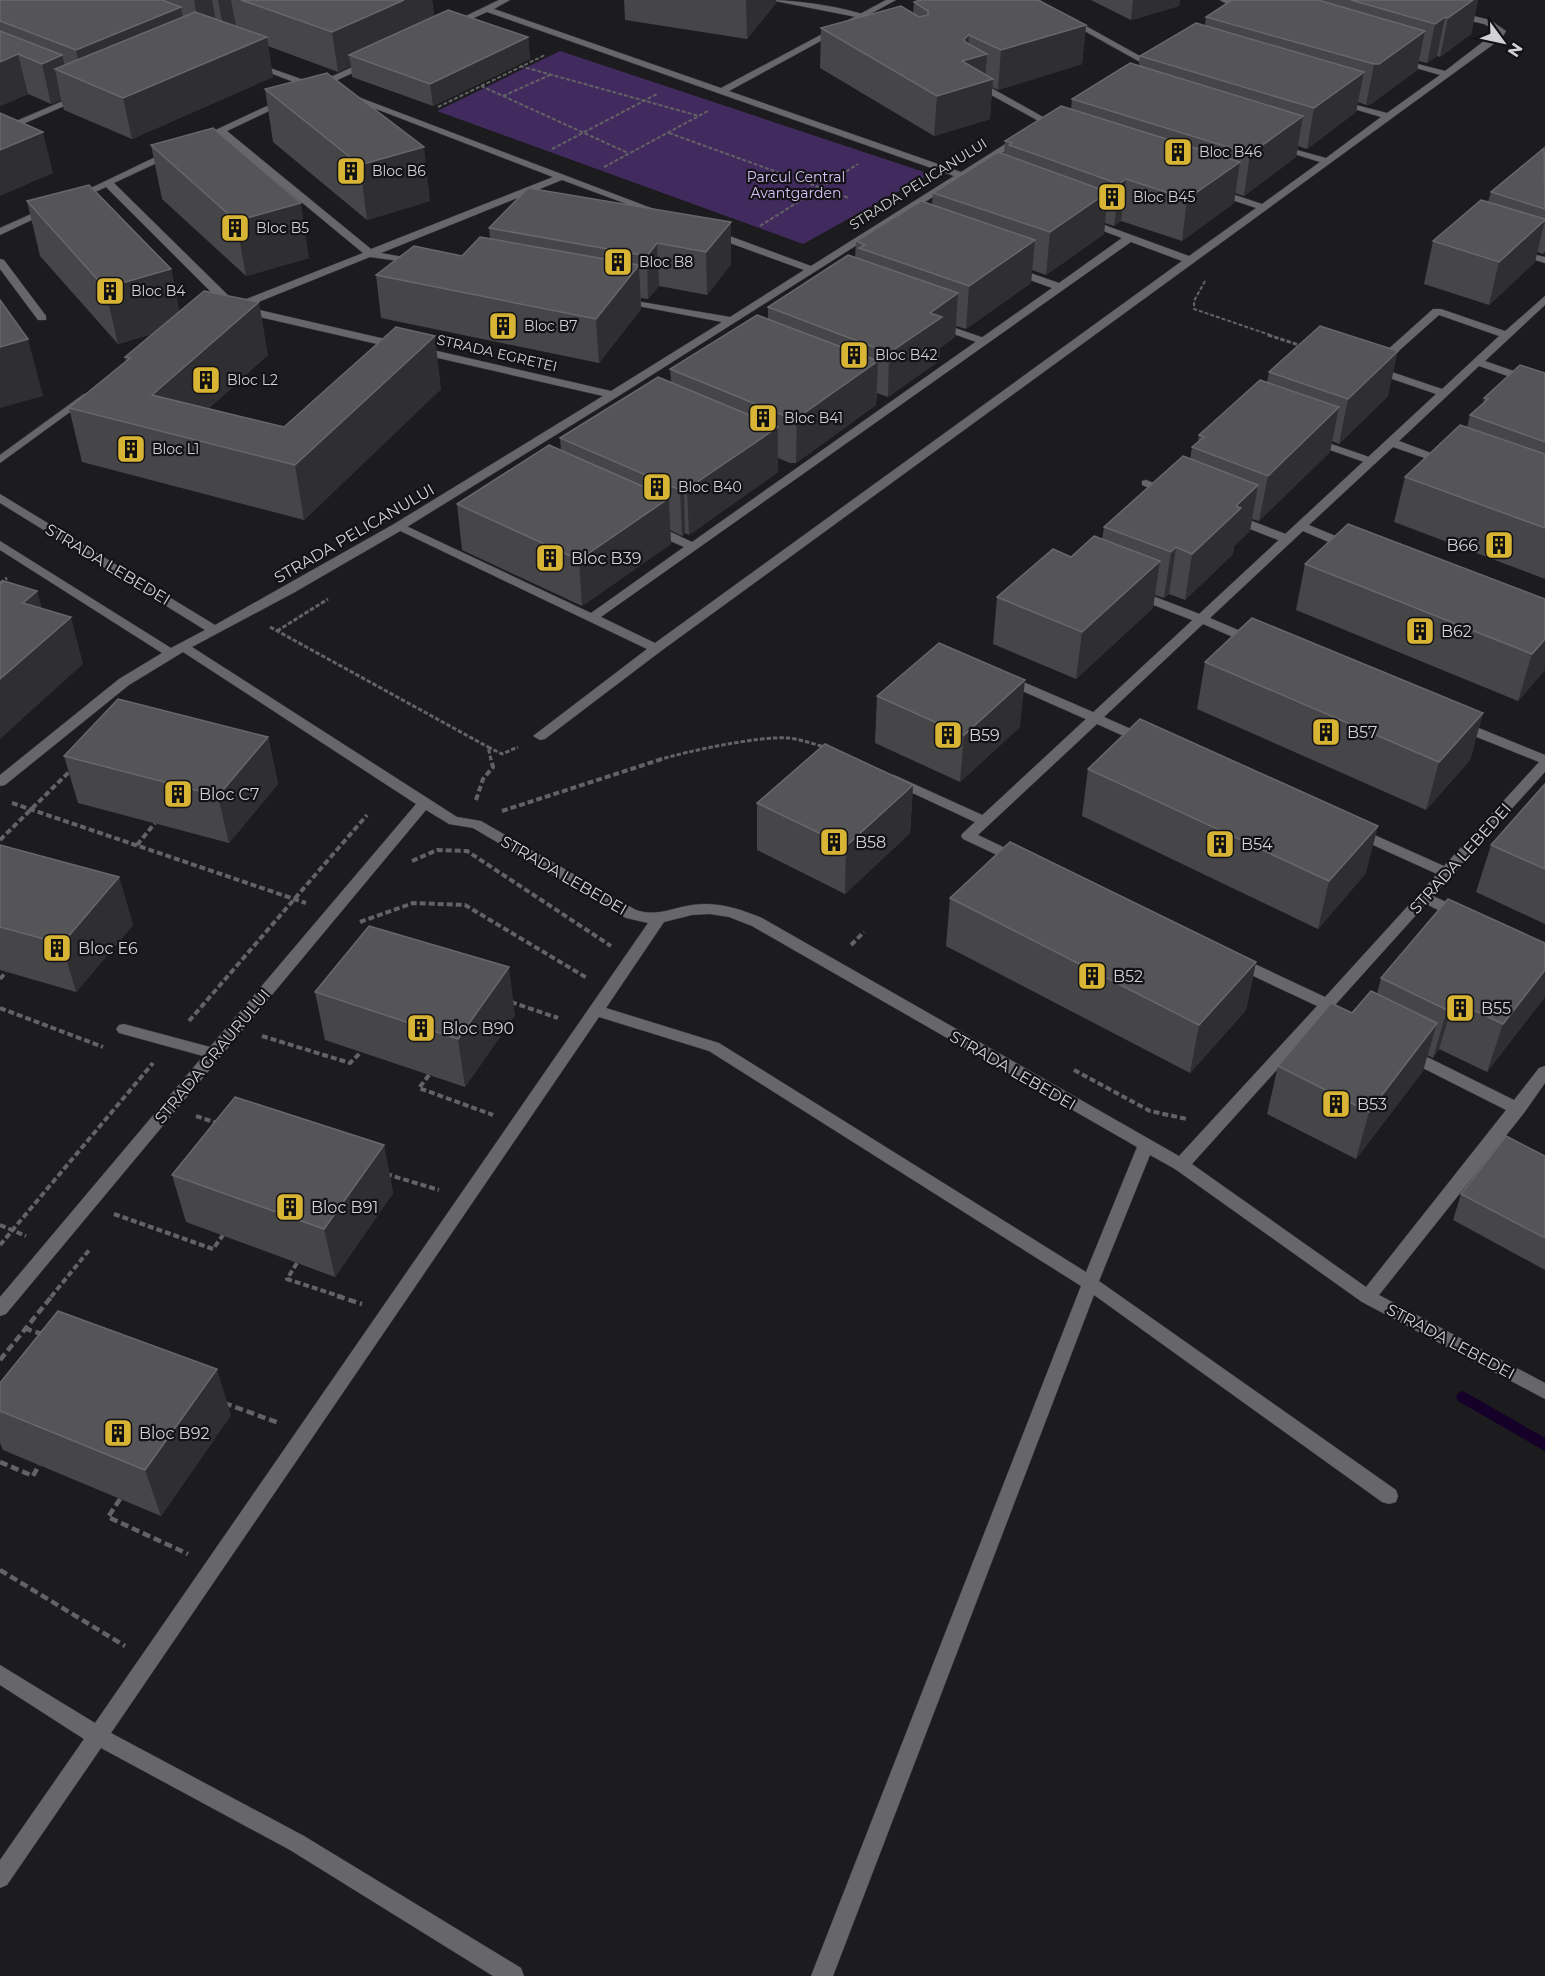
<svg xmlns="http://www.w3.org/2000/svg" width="1545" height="1976" viewBox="0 0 1545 1976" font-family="Montserrat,sans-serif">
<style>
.green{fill:#412b5e}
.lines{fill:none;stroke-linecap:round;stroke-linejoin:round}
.stream{fill:#140029;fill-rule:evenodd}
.lane-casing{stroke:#383739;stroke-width:1}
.street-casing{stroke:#383739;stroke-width:1}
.path-far3{stroke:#636264;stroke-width:2;stroke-dasharray:4 2;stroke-linecap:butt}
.path-far2{stroke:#636264;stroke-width:3;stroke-dasharray:4.5 2;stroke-linecap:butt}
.path-far1{stroke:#636264;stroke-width:4;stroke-dasharray:6 3;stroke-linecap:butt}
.path{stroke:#636264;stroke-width:4.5;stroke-dasharray:8 4;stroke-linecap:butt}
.lane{fill:#67666a;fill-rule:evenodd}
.street{fill:#67666a;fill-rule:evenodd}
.wall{fill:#464548}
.shaded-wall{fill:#2f2e31}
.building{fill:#555456;stroke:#68676a;stroke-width:1.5}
.labels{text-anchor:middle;stroke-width:4.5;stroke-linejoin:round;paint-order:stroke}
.far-poi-label{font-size:14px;fill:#d2d1d3;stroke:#131215;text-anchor:start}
.far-park-label{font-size:14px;fill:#d8c3fb;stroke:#131215}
.far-street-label{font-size:14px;fill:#d2d1d3;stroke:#131215}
.street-label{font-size:16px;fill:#d2d1d3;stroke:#131215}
.poi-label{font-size:16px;fill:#d2d1d3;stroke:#131215;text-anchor:start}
</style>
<rect width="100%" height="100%" fill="#1c1b1e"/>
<polygon class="green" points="560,51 930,174 803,244 437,111"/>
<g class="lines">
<polygon class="stream" points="1463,1391 1545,1438 1545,1451 1458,1401 1456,1397 1458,1393"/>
<g class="lane-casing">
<g id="lane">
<path d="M770 0C794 0 863 8 880 23L876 26 861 18Z"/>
<polygon points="1029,0 1039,0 1149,61 1142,63"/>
<polygon points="1220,0 1231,0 1239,5 1232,7"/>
<path d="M1457 12 1490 20 1506 31 1502 38 661 651 545 739 540 740 533 736 647 649 392 527 398 523 402 524 591 613 684 547 648 531V525H656L692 542 1052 288 1008 272V268H1016L1059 283 1122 238 1082 223V219H1088L1189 256 1256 208 1214 194V190H1220L1262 204 1320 162 1275 148V144L1326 158 1381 117 1337 104V100L1387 113 1440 75 1395 62V58L1445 71 1497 31 1484 24 1454 17V13ZM1131 242 1182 261 655 643 601 617Z"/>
<polygon points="973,81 979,81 1052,122 1044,124 973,85"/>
<polygon points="1311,437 1375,459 1377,461 1375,463 1367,463 1307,442 1307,438"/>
<polygon points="1146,480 1174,491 1176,493 1170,497 1142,485 1142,481"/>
<polygon points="1234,514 1291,536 1293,539 1287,543 1283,542 1230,521 1230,515"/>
<polygon points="1137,590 1205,616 1207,619 1201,623 1197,622 1133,597 1131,594"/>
<polygon points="1007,675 1100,715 1102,718 1100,721 1090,721 1002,682 1001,679"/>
<polygon points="894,775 989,818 991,821 989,824 979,824 889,782 887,779 889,776"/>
</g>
</g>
<g class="street-casing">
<g id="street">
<path d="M499 0H510L494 9 721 88 886 0H896L729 91 961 172 1018 136 1026 138 617 397 402 530 295 592 192 647 457 817 481 821 636 910C657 917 672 908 692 905 717 901 740 909 762 918L1179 1156 1317 1006 1232 966 1230 962 1232 958H1242L1325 997 1437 874 1351 835 1349 832 1351 829H1361L1444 866 1539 762 1454 728 1452 725 1454 722H1464L1545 755V772L1433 896 1466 911 1468 915 1466 919H1456L1426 904 1336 1004 1334 1009 1331 1010 1192 1164 1366 1287 1506 1110 1403 1058 1400 1054 1403 1050H1413L1514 1100 1539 1068 1545 1066V1083L1524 1113 1379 1295 1545 1383V1399L1362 1302 1175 1169 1150 1155 1099 1281 1396 1490 1398 1496 1396 1502 1389 1504 1382 1502 1094 1295 833 1976H811L1081 1286 709 1051 599 1017 111 1733 304 1836 521 1968 524 1976H493L290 1850 101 1748 7 1885 0 1888V1860L84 1739 0 1685V1665L95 1723 648 923 626 918 473 828 449 824 426 810 6 1314 0 1316V1297L203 1056 119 1033 116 1029 119 1025 124 1024 210 1047 416 804 183 652 129 685 5 785 0 786V775L119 679 162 653 0 550V541L171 648 205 630 0 503V494L215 625 394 524 603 396 229 310 106 187 78 200 70 198 170 150H176V154L114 183 236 303 363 253 219 134 214 136 209 133 282 99 290 101 227 131 371 249 553 177 345 97 353 95 667 214 659 216 562 180 381 253 420 260V264L370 257 246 307 611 391 722 322 622 303 618 302V298L730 317 804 270 708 235V231H716L811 266 954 176 487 12 454 27 447 25ZM710 914 729 917 752 926 1137 1147 1086 1272 719 1043 606 1008 664 922 692 915Z"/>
<polygon points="370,59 374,62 373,64 315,90 249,65 256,63 315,84"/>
<polygon points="77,95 85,97 0,134 0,128"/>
<polygon points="45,208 53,210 0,235 0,228"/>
<polygon points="1512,249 1545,257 1545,263 1512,253"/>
<polygon points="0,259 4,260 46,316 46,320 38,320 0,269"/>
<polygon points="1545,296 1545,305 1485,361 1545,382 1545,389 1479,366 1399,441 1450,460 1450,464 1442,464 1393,447 1309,525 1355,544 1355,550 1347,550 1303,531 1210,618 1257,638 1259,641 1257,644 1249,644 1203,624 1104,717 1149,737 1151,740 1149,743 1139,743 1097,724 978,835 1022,856 1024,859 1022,862 1012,862 963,839 961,836 963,833 1436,394 1369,371 1369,367 1377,367 1442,389 1499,336 1439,315 1383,365 1375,365 1375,361 1433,309 1441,309 1505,331"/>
<polygon points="938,322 987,339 988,341 983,344 979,343 934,327 934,323"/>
<polygon points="84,394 88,395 88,399 0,463 0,455"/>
</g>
</g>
<g class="path-far3">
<polyline points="520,66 699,116"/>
<polyline points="481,86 628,153"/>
<polyline points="503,96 550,75"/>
<polyline points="438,107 545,55"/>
<polyline points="669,133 849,198"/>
<polyline points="552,149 657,94"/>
<polyline points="604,167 708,111"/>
<polyline points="760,226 858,164"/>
<polyline points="1205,281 1194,301 1194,309 1273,336"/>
</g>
<g class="path-far2">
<polyline points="1268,335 1302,346"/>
<polyline points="0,583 7,578"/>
<polyline points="270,627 488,747"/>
<polyline points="277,631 328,599"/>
<polyline points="491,760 488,747 502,754 518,747"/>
<path d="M658 760C688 751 758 736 788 738 800 739 813 744 825 747"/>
</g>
<g class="path-far1">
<polyline points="476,800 483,779 493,767 491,759"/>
<polyline points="12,803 306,903"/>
<polyline points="502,811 662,759"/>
<polyline points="0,840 72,769"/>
<polyline points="137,845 155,823"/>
<polyline points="412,861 437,850 467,851 611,946"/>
<polyline points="360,922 413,903 465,905 587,978"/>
<polyline points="851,945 864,932"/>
<polyline points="0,979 6,972"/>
<polyline points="511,1002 558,1018"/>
<polyline points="0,1008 103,1047"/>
<polyline points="189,1021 367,815"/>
<polyline points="262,1036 350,1063 361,1052"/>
<polyline points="1074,1070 1150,1111 1187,1119"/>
<polyline points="429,1075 419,1088 493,1115"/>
<polyline points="196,1116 217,1123"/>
<polyline points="386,1174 439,1190"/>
<polyline points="114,1214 213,1249 223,1235"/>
<polyline points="0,1225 26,1236"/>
<polyline points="0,1245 153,1063"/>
<polyline points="297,1263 287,1279 342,1297"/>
<polyline points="51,1297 90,1249"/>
</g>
<g class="path">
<polyline points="337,1296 362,1304"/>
<polyline points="24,1328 42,1334"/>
<polyline points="0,1360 52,1296"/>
<polyline points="224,1403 279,1423"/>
<polyline points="0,1462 33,1476 39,1465"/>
<polyline points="120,1499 108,1517 188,1554"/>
<polyline points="0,1570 125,1646"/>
</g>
<use href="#lane" class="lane"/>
<use href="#street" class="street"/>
</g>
<g class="wall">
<polygon points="0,0 432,0 434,16 528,37 530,59 433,106 352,77 351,66 338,72 268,46 273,77 132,139 64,110 61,100 51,104 28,94 0,106"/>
<polygon points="624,0 776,0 776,3 747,39 625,20"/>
<polygon points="916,0 1038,0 1086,25 1082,64 998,90 992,87 990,119 934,136 820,68 821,28 913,13 914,2 915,2"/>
<polygon points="1091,0 1180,0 1179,6 1131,20"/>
<polygon points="1232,0 1478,0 1471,34 1440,57 1437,56 1427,63 1419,61 1417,70 1371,104 1366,105 1358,102 1356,112 1307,149 1298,146 1296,157 1244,196 1235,193 1234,203 1182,241 1121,221 1114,226 1105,223 1104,234 1046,275 1032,270 1031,283 966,329 956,326 955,337 940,348 939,361 888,397 877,393 876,405 796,463 790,463 778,458 778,472 689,535 685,533 682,536 670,530 671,544 582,606 462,550 457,504 561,451 560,438 671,382 670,369 768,319 768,307 855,258 856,241 932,205 933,193 1004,154 1005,141 1071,110 1072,99 1139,65 1140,56 1205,25 1206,17"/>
<polygon points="265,89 430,201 367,220 273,142"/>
<polygon points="151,145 309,258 246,276 162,199"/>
<polygon points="1545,148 1545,252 1543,254 1537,252 1535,262 1489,305 1424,284 1433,241 1488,202 1491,192"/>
<polygon points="27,201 171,269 179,311 268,355 208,409 284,427 441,389 304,520 82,462 69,408 126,362 125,357 152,334 118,344 40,256"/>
<polygon points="731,222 731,264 707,295 659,286 648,299 641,298 641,309 599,363 381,318 376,275 462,256 490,239 489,228"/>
<polygon points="1269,372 1388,396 1339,444 1332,441 1330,452 1259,521 1252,519 1250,531 1234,546 1233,554 1185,600 1169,594 1164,598 1155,595 1153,608 1076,679 993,644 997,597 1102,540 1104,527 1190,459 1192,447 1198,442 1199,435 1267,382"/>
<polygon points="1545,373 1545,579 1394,522 1405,477 1467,427 1470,415 1483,404 1484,398"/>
<polygon points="1305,564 1545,599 1545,670 1518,701 1296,610"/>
<polygon points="1205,662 1483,713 1470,760 1426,810 1197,709"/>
<polygon points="877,696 1020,727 960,782 875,743"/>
<polygon points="268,737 278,784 229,843 78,803 64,756"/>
<polygon points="1088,769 1366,873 1318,929 1082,816"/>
<polygon points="1545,784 1545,924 1476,892 1491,845"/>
<polygon points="913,785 910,833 845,894 757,850 757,803"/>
<polygon points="0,845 119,877 133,925 76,992 0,970"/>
<polygon points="950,898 1256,962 1246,1010 1190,1073 946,946"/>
<polygon points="1545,943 1545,995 1544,998 1487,1072 1439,1049 1433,1058 1427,1055 1423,1071 1356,1159 1267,1114 1278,1066 1377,994 1381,978"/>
<polygon points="315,992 515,1015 465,1087 325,1040"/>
<polygon points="384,1145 393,1193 335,1277 186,1222 172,1175"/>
<polygon points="1545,1156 1545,1270 1453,1220 1461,1194"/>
<polygon points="0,1383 231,1415 161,1516 3,1450 0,1443"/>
</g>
<g class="shaded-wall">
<polygon points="196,0 212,0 218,32 201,40 194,1"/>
<polygon points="218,0 231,0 236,25 224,30"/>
<polygon points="404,0 432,0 435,27 349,55 351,66 338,72 332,32"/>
<polygon points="746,0 776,0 776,3 747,39"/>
<polygon points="1133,0 1180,0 1179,6 1131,20"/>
<polygon points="1473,0 1478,0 1471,34 1440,57 1448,18"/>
<polygon points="181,7 188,46 83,81 76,50"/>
<polygon points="1445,17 1437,56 1427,63 1435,24"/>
<polygon points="1086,25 1082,64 998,90 1001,50"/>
<polygon points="1425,31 1417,70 1371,104 1366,105 1374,64"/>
<polygon points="969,35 968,60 987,54 985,81 993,79 990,119 934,136 937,96 964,39"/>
<polygon points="267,37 273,77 132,139 123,98"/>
<polygon points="528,37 530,59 433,106 430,84"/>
<polygon points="18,54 28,94 0,106 0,62"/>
<polygon points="62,55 67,74 55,69 61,100 51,104 42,64"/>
<polygon points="1364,72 1356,112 1307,149 1314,108"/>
<polygon points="1303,116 1296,157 1244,196 1250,154"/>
<polygon points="43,132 53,173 0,196 0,150"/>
<polygon points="424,147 430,201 367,220 360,165"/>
<polygon points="1240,162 1234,203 1182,241 1187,199"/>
<polygon points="1126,179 1121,221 1114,226 1119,184"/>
<polygon points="1108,192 1104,234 1046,275 1050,232"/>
<polygon points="301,203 309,258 246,276 236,221"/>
<polygon points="1545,220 1535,262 1489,305 1499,262"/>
<polygon points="731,222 731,264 707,295 706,252"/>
<polygon points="1035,240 1031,283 966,329 969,286"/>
<polygon points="657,243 659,286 648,299 647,256"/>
<polygon points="639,265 641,309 599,363 596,319"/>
<polygon points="171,269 182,325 118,344 105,288"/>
<polygon points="958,293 955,337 940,348 939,361 888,397 889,353 930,313"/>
<polygon points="259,302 268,355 178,436 152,395"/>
<polygon points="435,336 441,389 304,520 295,465"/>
<polygon points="28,339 43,396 0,408 0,347"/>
<polygon points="1398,351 1388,396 1339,444 1348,399"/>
<polygon points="878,361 876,405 796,463 797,418"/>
<polygon points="1339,407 1330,452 1259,521 1268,476"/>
<polygon points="778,427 778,472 689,535 687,489"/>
<polygon points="1258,485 1250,531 1234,546 1233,554 1185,600 1192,554 1236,506"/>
<polygon points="684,488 685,533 682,536 680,490"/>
<polygon points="669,498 671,544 582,606 579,560"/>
<polygon points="1176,547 1169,594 1164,598 1171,552"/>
<polygon points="1160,561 1153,608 1076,679 1082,632"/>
<polygon points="37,591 50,636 71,617 83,664 0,739 0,679 23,603"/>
<polygon points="1545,639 1545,670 1518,701 1532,654"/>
<polygon points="1025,680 1020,727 960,782 964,735"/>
<polygon points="1483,713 1470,760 1426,810 1439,762"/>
<polygon points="268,737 278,784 229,843 218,796"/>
<polygon points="913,785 910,833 845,894 846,846"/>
<polygon points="1378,826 1366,873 1318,929 1329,881"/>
<polygon points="119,877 133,925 76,992 62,944"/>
<polygon points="1256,962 1246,1010 1190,1073 1199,1025"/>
<polygon points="509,967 515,1015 465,1087 458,1039"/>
<polygon points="1545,970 1545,995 1544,998 1487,1072 1503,1024"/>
<polygon points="1454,1001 1439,1049 1433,1058 1447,1010"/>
<polygon points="1437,1023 1423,1071 1356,1159 1369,1112"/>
<polygon points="384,1145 393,1193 335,1277 324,1229"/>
<polygon points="217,1369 231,1415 161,1516 145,1470"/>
</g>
<g class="building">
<polygon points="0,0 162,0 181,7 76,50 0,21"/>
<polygon points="241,0 404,0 332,32"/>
<polygon points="921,0 1038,0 1086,25 1001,50 969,35 964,39 965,42 987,54 962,61 993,79 937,96 821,28 901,6 919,17 928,15 928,11 914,2"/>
<polygon points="1232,0 1318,0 1425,31 1379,64 1374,64 1206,17"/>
<polygon points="1351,0 1473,0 1448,18 1445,17 1435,24"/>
<polygon points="448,10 528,37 430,84 349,55"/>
<polygon points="195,12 267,37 123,98 55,69"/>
<polygon points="1196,23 1364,72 1314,108 1140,56"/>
<polygon points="0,31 62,55 42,64 18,54 0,62"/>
<polygon points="1130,63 1303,116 1250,154 1072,99"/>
<polygon points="327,73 424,147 360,165 265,89"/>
<polygon points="1061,106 1240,162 1187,199 1126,179 1119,184 1009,145 1012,143 1005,141"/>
<polygon points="0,113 43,132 0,150"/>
<polygon points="213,128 301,203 236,221 151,145"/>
<polygon points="1544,148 1545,209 1491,192"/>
<polygon points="998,152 1108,192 1050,232 933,193"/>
<polygon points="89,185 171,269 105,288 27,201"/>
<polygon points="528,188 731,222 706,252 657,243 647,256 489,228"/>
<polygon points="1481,200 1545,219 1545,220 1499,262 1433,241"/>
<polygon points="921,201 1035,240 969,286 859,248 865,245 856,241"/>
<polygon points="480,237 639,265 596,319 376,275 414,246 462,256"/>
<polygon points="848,255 958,293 930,313 942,317 889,353 768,307"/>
<polygon points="204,291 259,302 152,395 284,427 396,327 435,336 295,465 69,408 130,358 125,357"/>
<polygon points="0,300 28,339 0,347"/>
<polygon points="757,315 878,361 797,418 790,418 670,369"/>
<polygon points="1320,326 1398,351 1348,399 1269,372"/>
<polygon points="1520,365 1545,373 1545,442 1470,415 1488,399 1484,398"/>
<polygon points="658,377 778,427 687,489 684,488 680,490 560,438"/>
<polygon points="1260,380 1339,407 1268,476 1192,447 1204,437 1199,435"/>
<polygon points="1460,425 1545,454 1545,528 1405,477"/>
<polygon points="549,445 669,498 579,560 457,504"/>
<polygon points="1183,456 1258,485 1236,506 1241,508 1192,554 1176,547 1171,552 1104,527"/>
<polygon points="1348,524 1545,599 1545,639 1532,654 1305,564"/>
<polygon points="1094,536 1160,561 1082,632 997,597 1053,549 1071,557"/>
<polygon points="4,581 37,591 23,603 71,617 0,679 0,584"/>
<polygon points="1252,618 1483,713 1439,762 1205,662"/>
<polygon points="939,643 1025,680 964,735 877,696"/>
<polygon points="118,699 268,737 218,796 64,756"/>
<polygon points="1140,719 1378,826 1329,881 1088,769"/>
<polygon points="825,744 913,785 846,846 757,803"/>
<polygon points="1545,784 1545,869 1491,845"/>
<polygon points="1010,842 1256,962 1199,1025 950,898"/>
<polygon points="0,845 119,877 62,944 0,927"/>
<polygon points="1448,899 1545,943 1545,970 1503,1024 1454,1001 1447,1010 1381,978"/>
<polygon points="369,926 509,967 458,1039 315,992"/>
<polygon points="1371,991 1437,1023 1369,1112 1278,1066 1331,1003 1352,1013"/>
<polygon points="235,1097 384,1145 324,1229 172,1175"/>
<polygon points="1506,1136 1545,1156 1545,1238 1461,1194"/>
<polygon points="58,1311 217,1369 145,1470 0,1411 0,1383"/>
</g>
<defs>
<g id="building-square" transform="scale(1.5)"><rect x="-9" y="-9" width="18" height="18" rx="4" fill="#d8b434" stroke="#131215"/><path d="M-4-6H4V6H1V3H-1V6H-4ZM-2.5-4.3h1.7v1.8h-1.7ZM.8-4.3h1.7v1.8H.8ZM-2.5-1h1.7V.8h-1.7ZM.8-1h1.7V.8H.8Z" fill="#111"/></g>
</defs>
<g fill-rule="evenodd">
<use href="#building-square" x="1178" y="152"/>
<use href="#building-square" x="351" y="171"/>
<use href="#building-square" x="1112" y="197"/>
<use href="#building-square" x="235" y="228"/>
<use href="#building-square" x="618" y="262"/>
<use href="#building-square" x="110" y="291"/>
<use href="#building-square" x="503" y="326"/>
<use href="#building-square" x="854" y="355"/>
<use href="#building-square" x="206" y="380"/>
<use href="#building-square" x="763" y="418"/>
<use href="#building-square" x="131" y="449"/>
<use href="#building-square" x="657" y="487"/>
<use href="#building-square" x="1499" y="545"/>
<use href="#building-square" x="550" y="558"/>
<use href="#building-square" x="1420" y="631"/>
<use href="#building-square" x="1326" y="732"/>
<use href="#building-square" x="948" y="735"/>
<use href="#building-square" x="178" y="794"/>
<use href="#building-square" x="834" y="842"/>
<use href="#building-square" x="1220" y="844"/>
<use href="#building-square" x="57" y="948"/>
<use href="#building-square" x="1092" y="976"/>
<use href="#building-square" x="1460" y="1008"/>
<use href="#building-square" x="421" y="1028"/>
<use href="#building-square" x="1336" y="1104"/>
<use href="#building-square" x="290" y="1207"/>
<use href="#building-square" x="118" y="1433"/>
</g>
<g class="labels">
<g class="far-poi-label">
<text x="1199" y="157">Bloc B46</text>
<text x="372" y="176">Bloc B6</text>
<text x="1133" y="202">Bloc B45</text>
<text x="256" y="233">Bloc B5</text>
<text x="639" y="267">Bloc B8</text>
<text x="131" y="296">Bloc B4</text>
<text x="524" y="331">Bloc B7</text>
<text x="875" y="360">Bloc B42</text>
<text x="227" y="385">Bloc L2</text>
<text x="784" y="423">Bloc B41</text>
<text x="152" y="454">Bloc L1</text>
<text x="678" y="492">Bloc B40</text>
</g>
<g class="far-park-label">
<text x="796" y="182">Parcul Central<tspan x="796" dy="16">Avantgarden</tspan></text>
</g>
<g class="far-street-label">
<text transform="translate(918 184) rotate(-32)" y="5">STRADA PELICANULUI</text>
<text transform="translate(497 353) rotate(13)" y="5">STRADA EGRETEI</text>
</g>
<g class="street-label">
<text transform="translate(354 533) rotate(-30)" y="6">STRADA PELICANULUI</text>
<text transform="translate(108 564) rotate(31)" y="6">STRADA LEBEDEI</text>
<text transform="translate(1460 858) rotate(-48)" y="6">STRADA LEBEDEI</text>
<text transform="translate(564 875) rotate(30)" y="6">STRADA LEBEDEI</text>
<text transform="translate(212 1056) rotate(-50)" y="6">STRADA GRAURULUI</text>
<text transform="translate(1013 1070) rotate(30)" y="6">STRADA LEBEDEI</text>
<text transform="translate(1451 1341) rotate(28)" y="6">STRADA LEBEDEI</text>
</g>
<g class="poi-label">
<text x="1478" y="551" text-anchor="end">B66</text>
<text x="571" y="564">Bloc B39</text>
<text x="1441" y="637">B62</text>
<text x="1347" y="738">B57</text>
<text x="969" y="741">B59</text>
<text x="199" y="800">Bloc C7</text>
<text x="855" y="848">B58</text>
<text x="1241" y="850">B54</text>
<text x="78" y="954">Bloc E6</text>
<text x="1113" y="982">B52</text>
<text x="1481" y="1014">B55</text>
<text x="442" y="1034">Bloc B90</text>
<text x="1357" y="1110">B53</text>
<text x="311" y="1213">Bloc B91</text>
<text x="139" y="1439">Bloc B92</text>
</g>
</g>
<g transform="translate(1503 42) rotate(123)" stroke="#131215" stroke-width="4.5" paint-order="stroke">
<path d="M0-4.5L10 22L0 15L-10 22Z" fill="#d2d1d3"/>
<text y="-9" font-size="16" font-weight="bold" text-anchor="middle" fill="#d2d1d3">N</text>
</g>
</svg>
